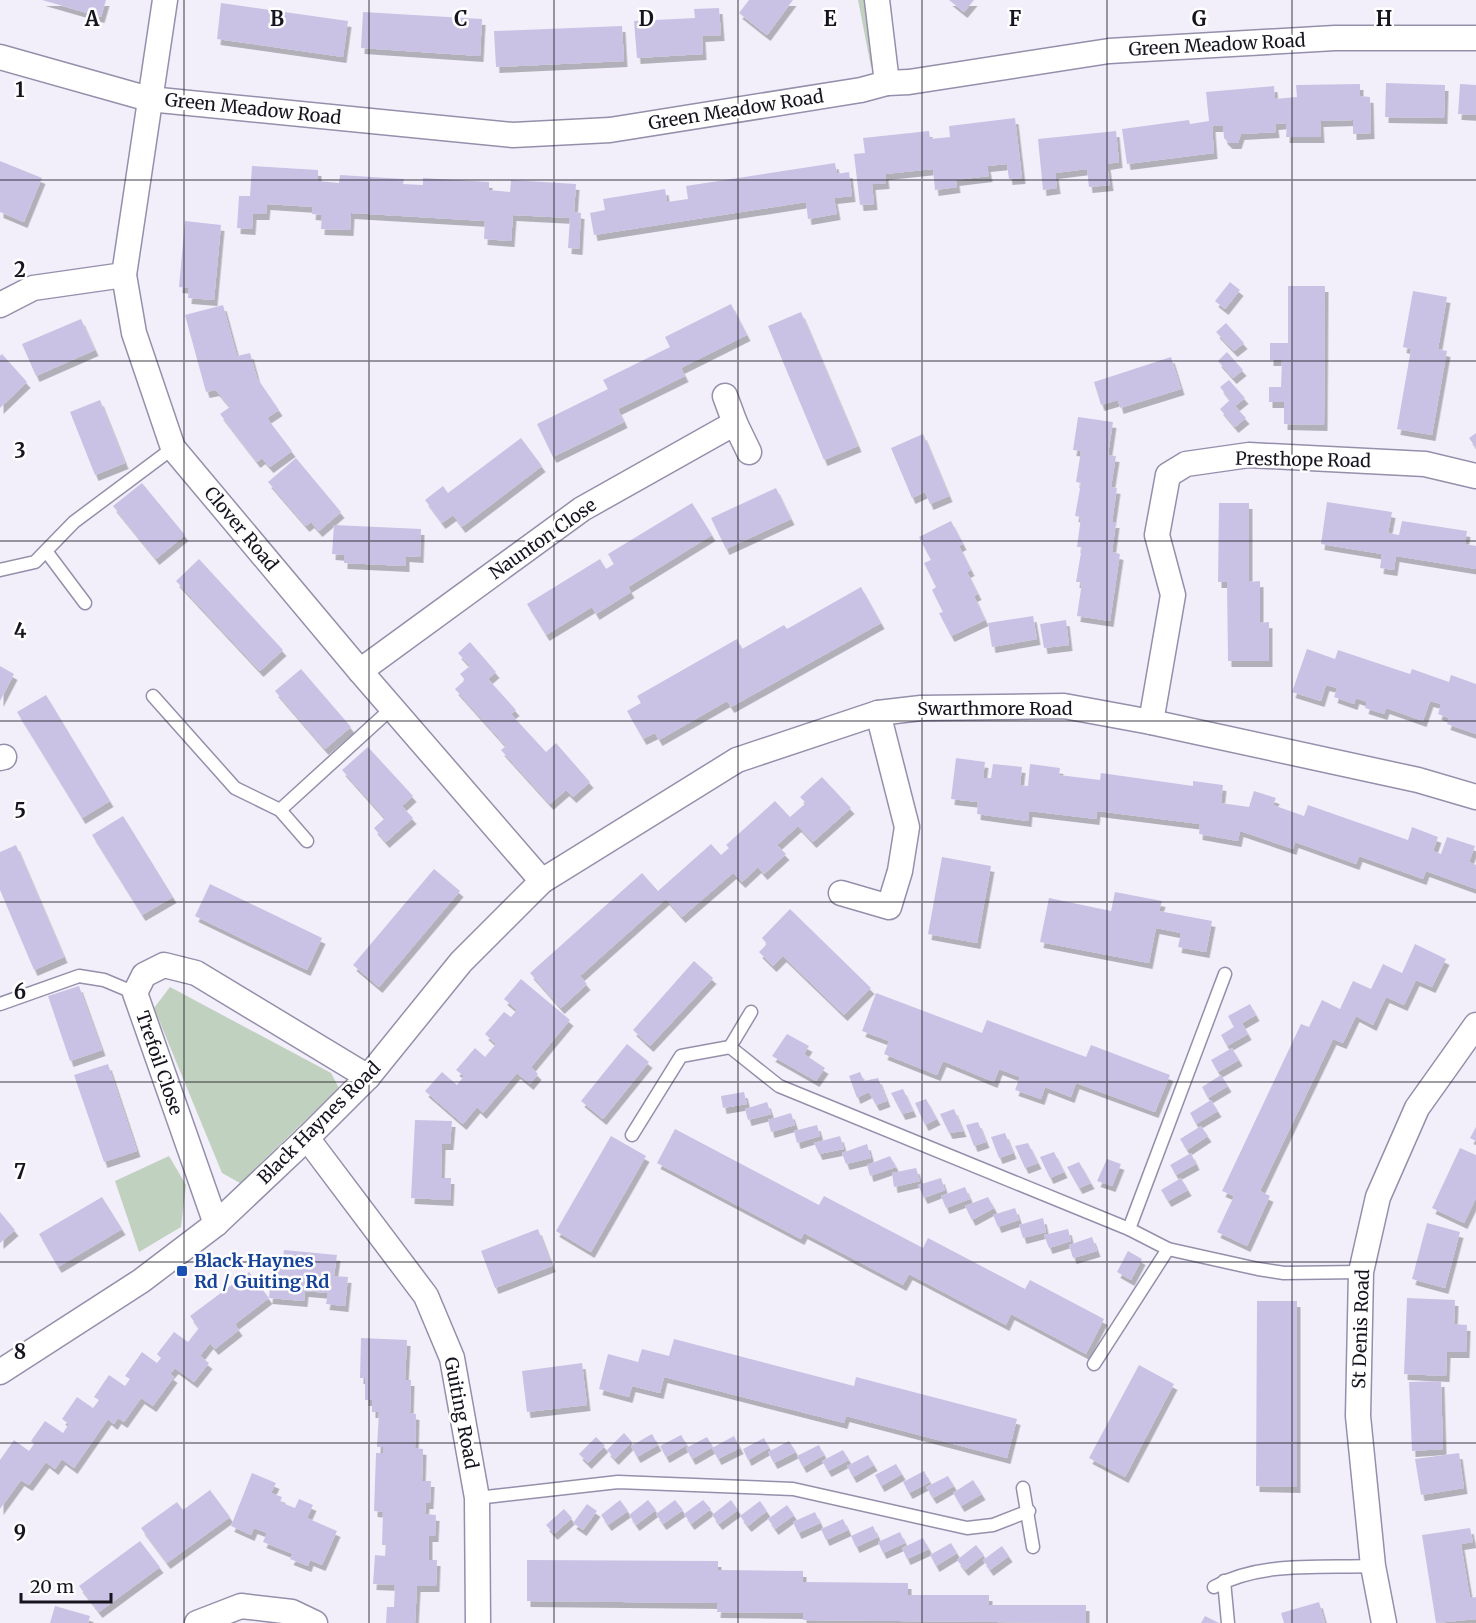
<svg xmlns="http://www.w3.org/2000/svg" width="1476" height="1623" viewBox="0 0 1476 1623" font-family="Merriweather,serif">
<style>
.green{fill:#c1d1bf}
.building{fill:#cac2e4;filter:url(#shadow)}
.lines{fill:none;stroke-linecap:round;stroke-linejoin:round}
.service-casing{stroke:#958fab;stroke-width:15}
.minor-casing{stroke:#958fab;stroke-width:27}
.service{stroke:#fff;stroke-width:12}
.minor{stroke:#fff;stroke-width:24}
.grid{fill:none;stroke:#16141e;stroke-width:1.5;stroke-opacity:0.55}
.transit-dot{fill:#1a4fb4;stroke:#fefefe;stroke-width:2}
.labels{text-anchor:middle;stroke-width:5;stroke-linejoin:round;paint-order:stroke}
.street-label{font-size:18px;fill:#16141e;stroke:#fefefe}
.transit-label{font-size:18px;font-weight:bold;fill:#164399;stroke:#fefefe;text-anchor:start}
.grid-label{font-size:20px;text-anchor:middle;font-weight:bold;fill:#16141e;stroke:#fefefe;stroke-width:5;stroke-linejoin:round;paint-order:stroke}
</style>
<defs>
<filter id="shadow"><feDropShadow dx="3.5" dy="6" stdDeviation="0" flood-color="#0004"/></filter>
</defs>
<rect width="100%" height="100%" fill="#f2effb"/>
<g class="green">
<polygon points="858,0 872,0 880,64 871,67"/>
<polygon points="170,987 331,1073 339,1088 240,1183 222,1173 154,1008"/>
<polygon points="169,1156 186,1185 181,1227 139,1252 115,1181"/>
</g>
<g class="building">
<polygon points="42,0 106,0 101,17"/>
<polygon points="749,0 793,0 767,35 739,13"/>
<polygon points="949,0 974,0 964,12"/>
<polygon points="221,3 348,21 343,57 217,39"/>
<polygon points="719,8 721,35 702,36 703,54 637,58 634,21 695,18 694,9"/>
<polygon points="363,12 482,19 480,56 361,48"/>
<polygon points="622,26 624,61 496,67 494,31"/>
<polygon points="1386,83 1445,85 1444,118 1385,117"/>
<polygon points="1360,84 1360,96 1370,97 1371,133 1353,134 1353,120 1320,121 1321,137 1286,137 1287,123 1275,124 1276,132 1241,134 1238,143 1229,143 1224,138 1223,126 1212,126 1214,153 1127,164 1122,129 1189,120 1190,124 1209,121 1206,92 1274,86 1275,99 1285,98 1297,97 1296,85"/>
<polygon points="1460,84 1476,85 1476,115 1458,114"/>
<polygon points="1015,118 1022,178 1009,179 1007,164 987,166 989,176 956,180 957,187 935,190 933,169 885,174 886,183 872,184 874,204 860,205 854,154 865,153 863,138 929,131 930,139 950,137 949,126"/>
<polygon points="1116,131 1119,162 1107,164 1110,185 1089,187 1087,169 1055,173 1057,188 1043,190 1038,139"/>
<polygon points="0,161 42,178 24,222 0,212"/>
<polygon points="835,163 837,174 849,172 852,196 834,198 837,214 808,219 806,202 594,235 590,213 605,210 603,199 665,189 667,202 688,199 686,186"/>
<polygon points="252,166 318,170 318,181 339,183 340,175 404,179 403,184 423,185 423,178 489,182 489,190 510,192 511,180 576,184 574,212 581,213 579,249 568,248 570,218 513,215 511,241 484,239 485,221 351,213 350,230 321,229 322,215 312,214 313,207 267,204 266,214 253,214 252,229 237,228 239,196 250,196"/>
<polygon points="185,221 221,225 214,300 188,298 189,288 179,287"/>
<polygon points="1230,282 1240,290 1225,309 1215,301"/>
<polygon points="1288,286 1325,286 1324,425 1284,424 1284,402 1269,402 1269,387 1281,387 1282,360 1270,360 1270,343 1288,343"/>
<polygon points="1413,291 1447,297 1438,349 1447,351 1432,435 1397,429 1411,349 1403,347"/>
<polygon points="731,304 747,335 681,368 685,376 618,409 624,422 553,457 537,424 608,389 603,380 670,347 665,337"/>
<polygon points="223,305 237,356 250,353 257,378 279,410 267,418 292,451 270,467 262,458 257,462 220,414 230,407 216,390 206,392 185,315"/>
<polygon points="801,312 858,446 824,460 768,326"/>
<polygon points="81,319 95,350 36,376 22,344"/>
<polygon points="1226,323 1244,343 1234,351 1216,332"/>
<polygon points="1227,352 1243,370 1233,378 1218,361"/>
<polygon points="2,354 27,382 0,408 0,356"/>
<polygon points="1171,357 1181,389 1120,408 1118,400 1101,405 1094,382"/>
<polygon points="1229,380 1245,398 1235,406 1246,418 1235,427 1220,409 1230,400 1220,387"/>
<polygon points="100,400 125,463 95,475 70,412"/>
<polygon points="1078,417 1113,422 1108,455 1116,456 1111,487 1117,488 1112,522 1116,522 1112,552 1120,554 1110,621 1077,616 1082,582 1076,582 1082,547 1077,547 1081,517 1075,516 1081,483 1076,482 1081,451 1073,450"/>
<polygon points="1476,433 1476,448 1469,438"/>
<polygon points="923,434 949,496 930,504 925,492 912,498 891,448"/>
<polygon points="521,438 542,466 462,527 453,515 442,523 425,500 443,486 448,493"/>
<polygon points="296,458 341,512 319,531 311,522 306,526 268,482"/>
<polygon points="142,483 185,535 156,559 113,506"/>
<polygon points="776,488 791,519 726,549 711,518"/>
<polygon points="1327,502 1392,512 1388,533 1399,535 1402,521 1467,531 1465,544 1476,546 1476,569 1396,556 1394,570 1380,568 1382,554 1321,544"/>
<polygon points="692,503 712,535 628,587 631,592 596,614 592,607 546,635 527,604 600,559 606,569 614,564 608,554"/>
<polygon points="1219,503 1249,503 1249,582 1260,581 1260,623 1269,622 1269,661 1228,661 1227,582 1218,582"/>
<polygon points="951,521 963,544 959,546 971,570 967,572 978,594 974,596 985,620 951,636 939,613 943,612 932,590 936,587 924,563 931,560 919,537"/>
<polygon points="334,525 421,529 420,557 406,556 406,566 344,563 344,555 332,554"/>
<polygon points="199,559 283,650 260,671 176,581"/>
<polygon points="861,587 881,623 731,707 727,701 659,740 655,733 643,739 627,711 641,703 637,696 737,639 742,649 784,625 787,629"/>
<polygon points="1033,616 1037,639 992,647 988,623"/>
<polygon points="1066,620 1069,645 1044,648 1040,624"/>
<polygon points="470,642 496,672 488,679 516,710 511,714 546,752 556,743 590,782 573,797 566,790 550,804 501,750 506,746 455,689 465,680 460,674 470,666 458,653"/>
<polygon points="1307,649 1335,659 1338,650 1410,674 1412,669 1449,682 1451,675 1476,684 1476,734 1447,724 1449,718 1438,714 1441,704 1430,701 1423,721 1386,708 1384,714 1365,708 1367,702 1356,698 1354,704 1334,697 1337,688 1326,685 1321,701 1292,692"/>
<polygon points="0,666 14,674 0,701"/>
<polygon points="301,669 351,727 325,749 275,691"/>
<polygon points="46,695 110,801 82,818 17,712"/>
<polygon points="368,747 413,796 402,806 413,818 386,842 374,828 385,818 342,770"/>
<polygon points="956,758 985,762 983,778 991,778 993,764 1022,767 1020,785 1028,786 1030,764 1060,768 1059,775 1100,780 1101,773 1193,786 1193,781 1223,785 1221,803 1249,807 1254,791 1276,798 1273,805 1304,816 1308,805 1408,840 1412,827 1438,837 1433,851 1441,854 1447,837 1475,846 1469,862 1476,865 1476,889 1426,871 1423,879 1359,856 1356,864 1295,842 1293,849 1240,831 1238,841 1199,834 1200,824 1097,811 1096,819 1029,811 1028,821 977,814 978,802 951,799"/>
<polygon points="822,777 851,808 813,842 798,826 777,845 786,854 764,874 758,867 742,882 733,873 682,917 666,899 580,976 587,984 561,1008 530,973 642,873 658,891 711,844 721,855 729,848 726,845 775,801 790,817 806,803 800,797"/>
<polygon points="123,816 173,897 142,915 92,835"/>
<polygon points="16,845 64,957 34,970 0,890 0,852"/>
<polygon points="942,857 991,866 977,943 928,934"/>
<polygon points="434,869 460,891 379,987 353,965"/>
<polygon points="210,884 322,938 307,970 195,916"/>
<polygon points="1115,892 1162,901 1159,911 1212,921 1206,952 1178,947 1181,933 1156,928 1149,963 1040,942 1049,898 1111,911"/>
<polygon points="790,909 871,988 844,1015 783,956 773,966 759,952 767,944 762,938"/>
<polygon points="1415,944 1446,959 1432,987 1416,980 1404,1005 1386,997 1373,1025 1356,1016 1343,1043 1333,1039 1260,1191 1270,1196 1247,1246 1217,1232 1234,1196 1222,1191 1301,1024 1309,1027 1322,1000 1340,1009 1353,981 1371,989 1383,964 1402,973"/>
<polygon points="694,961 713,978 650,1046 633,1030"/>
<polygon points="521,979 570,1020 531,1067 538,1074 530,1084 517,1073 483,1113 477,1107 463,1124 425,1091 442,1072 457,1085 464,1076 456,1070 475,1048 485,1057 496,1044 485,1034 504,1012 511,1017 517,1010 504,999"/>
<polygon points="79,986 102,1050 70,1061 48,996"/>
<polygon points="876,993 982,1033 987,1020 1086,1057 1091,1045 1170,1075 1155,1112 1076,1083 1071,1097 1045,1087 1041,1099 1015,1090 1020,1077 999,1069 994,1082 943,1061 937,1075 884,1054 889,1041 862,1031"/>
<polygon points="1250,1004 1256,1015 1242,1023 1248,1034 1227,1046 1221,1035 1234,1027 1228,1016"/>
<polygon points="787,1034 809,1046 804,1054 825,1068 816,1081 772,1056"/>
<polygon points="627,1044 649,1062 603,1119 581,1101"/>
<polygon points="1232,1048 1239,1060 1218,1072 1211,1060"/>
<polygon points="108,1064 137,1151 104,1162 74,1075"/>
<polygon points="860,1072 864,1081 878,1078 887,1101 876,1105 869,1092 857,1098 849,1076"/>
<polygon points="1221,1075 1228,1086 1208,1098 1202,1087"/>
<polygon points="903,1089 913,1111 902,1114 891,1093"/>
<polygon points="744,1092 747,1104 723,1108 721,1096"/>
<polygon points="926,1099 937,1119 925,1125 915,1103"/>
<polygon points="1211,1100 1218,1111 1196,1124 1190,1113"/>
<polygon points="767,1102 771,1114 748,1120 745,1109"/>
<polygon points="954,1109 963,1131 949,1133 940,1114"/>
<polygon points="791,1113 795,1125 771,1132 768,1120"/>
<polygon points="415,1120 452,1121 450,1144 442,1144 441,1178 451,1178 450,1200 411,1198"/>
<polygon points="978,1122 986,1142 974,1146 966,1125"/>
<polygon points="817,1125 820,1136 797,1143 794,1131"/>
<polygon points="1201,1126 1208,1136 1187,1150 1180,1139"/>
<polygon points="1476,1127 1476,1141 1470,1138"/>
<polygon points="675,1129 819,1205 824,1196 923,1248 928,1238 1025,1289 1030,1280 1104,1319 1086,1354 1011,1314 1006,1325 909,1274 903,1285 804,1233 801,1239 657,1163"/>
<polygon points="1005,1133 1013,1153 999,1158 991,1137"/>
<polygon points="611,1136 646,1156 591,1252 556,1231"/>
<polygon points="840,1136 844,1149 819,1154 814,1143"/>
<polygon points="1028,1143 1038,1163 1025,1168 1015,1146"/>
<polygon points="867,1144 871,1158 846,1164 842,1153"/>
<polygon points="1460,1148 1476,1155 1476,1198 1464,1223 1432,1208"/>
<polygon points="1054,1152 1064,1172 1050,1178 1040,1157"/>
<polygon points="1191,1153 1196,1164 1176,1175 1170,1165"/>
<polygon points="890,1156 896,1167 870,1176 867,1165"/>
<polygon points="1107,1159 1121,1164 1112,1186 1097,1181"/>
<polygon points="1079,1162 1091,1183 1079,1188 1067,1167"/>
<polygon points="916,1168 920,1181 894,1187 892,1173"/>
<polygon points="941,1178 945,1190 924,1198 918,1185"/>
<polygon points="1181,1178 1188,1190 1168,1201 1161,1190"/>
<polygon points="965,1187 970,1199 946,1208 941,1196"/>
<polygon points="102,1197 122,1229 58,1267 39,1234"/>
<polygon points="988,1197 994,1208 972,1220 965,1206"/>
<polygon points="1015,1208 1019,1220 998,1227 993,1215"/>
<polygon points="0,1212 15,1230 0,1243"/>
<polygon points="1043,1218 1046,1232 1023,1238 1019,1225"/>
<polygon points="1427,1223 1460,1232 1445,1288 1412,1279"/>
<polygon points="538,1229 552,1266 495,1288 481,1251"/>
<polygon points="1068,1229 1071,1241 1049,1248 1044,1235"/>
<polygon points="1092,1237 1097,1251 1073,1258 1069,1245"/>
<polygon points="284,1250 337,1255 334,1276 348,1277 345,1306 326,1304 328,1293 305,1291 304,1301 269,1298 235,1324 239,1330 215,1349 210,1343 200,1356 209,1363 194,1382 175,1368 170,1374 174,1377 153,1406 141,1398 124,1422 118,1418 114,1424 108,1419 74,1468 62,1459 55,1469 46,1462 29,1485 21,1480 0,1509 0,1460 14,1440 29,1451 34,1444 31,1441 45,1421 63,1433 69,1424 62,1419 77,1397 93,1408 99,1400 94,1397 109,1375 125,1386 130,1379 125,1376 142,1352 157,1363 161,1358 157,1354 174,1332 188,1342 199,1328 190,1316 249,1272 269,1298 272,1266 282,1266"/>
<polygon points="1128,1251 1142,1259 1131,1280 1117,1272"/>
<polygon points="1407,1298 1455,1300 1454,1324 1467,1325 1466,1352 1447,1352 1446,1376 1404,1374"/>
<polygon points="1257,1301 1297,1301 1297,1487 1256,1486"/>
<polygon points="361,1338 407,1340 405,1380 411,1380 410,1413 416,1414 415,1448 423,1449 422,1481 431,1481 430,1503 426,1503 425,1514 436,1515 435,1536 429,1536 429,1560 437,1560 436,1586 417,1586 415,1623 386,1623 387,1607 394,1607 395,1585 373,1584 375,1555 385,1556 386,1545 382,1545 383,1512 374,1511 376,1453 383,1453 383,1447 377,1447 379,1412 372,1412 372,1400 365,1400 365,1378 360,1378"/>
<polygon points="674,1339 854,1386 856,1377 1017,1419 1007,1458 846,1416 844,1423 664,1377 660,1393 632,1386 629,1397 599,1389 608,1354 638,1362 642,1349 669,1356"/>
<polygon points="582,1363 587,1405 527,1412 522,1371"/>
<polygon points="1139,1365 1174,1384 1125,1477 1089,1458"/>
<polygon points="1441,1381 1443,1449 1412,1451 1409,1382"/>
<polygon points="624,1433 632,1442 615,1459 607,1450"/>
<polygon points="652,1434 658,1445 637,1457 631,1446"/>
<polygon points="681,1435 687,1445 666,1457 660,1446"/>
<polygon points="734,1436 740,1448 718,1459 712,1448"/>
<polygon points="596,1437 605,1446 588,1463 579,1454"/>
<polygon points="707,1437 713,1447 692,1459 686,1448"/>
<polygon points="764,1438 769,1448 748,1460 743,1449"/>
<polygon points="789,1441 796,1452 774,1463 768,1452"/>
<polygon points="819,1445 824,1455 803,1467 797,1456"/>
<polygon points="843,1450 849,1460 828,1471 822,1461"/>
<polygon points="1459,1453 1464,1488 1421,1495 1415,1459"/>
<polygon points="868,1455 874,1465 853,1477 847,1466"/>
<polygon points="896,1464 902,1474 881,1486 875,1475"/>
<polygon points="924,1471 930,1482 909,1493 903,1482"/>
<polygon points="252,1473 276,1483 271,1493 282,1497 280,1502 295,1508 299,1499 313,1505 307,1518 337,1531 322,1565 310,1560 308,1566 290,1559 293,1554 263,1542 267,1533 254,1528 251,1535 231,1526"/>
<polygon points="948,1476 954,1486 933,1498 926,1487"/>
<polygon points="973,1480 982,1494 961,1506 953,1493"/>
<polygon points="210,1490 230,1517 167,1563 141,1528 177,1502 183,1510"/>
<polygon points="620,1500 628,1511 608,1525 601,1515"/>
<polygon points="648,1500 656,1510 636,1525 629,1515"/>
<polygon points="675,1500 683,1510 663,1524 656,1514"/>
<polygon points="703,1500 711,1509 691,1524 684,1514"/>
<polygon points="731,1500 738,1510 719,1524 712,1515"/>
<polygon points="760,1501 767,1511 748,1526 740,1516"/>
<polygon points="587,1504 597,1511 583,1530 573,1523"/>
<polygon points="787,1505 794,1515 775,1529 768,1519"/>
<polygon points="564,1509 572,1518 554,1534 546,1525"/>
<polygon points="815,1512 820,1523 798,1533 793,1522"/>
<polygon points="843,1519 848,1530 826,1540 821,1529"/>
<polygon points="873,1526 878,1537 856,1547 851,1536"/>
<polygon points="1470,1528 1473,1542 1461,1544 1470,1598 1476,1597 1476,1619 1436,1623 1422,1535"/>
<polygon points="900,1532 905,1543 883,1553 878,1542"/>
<polygon points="923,1538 929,1549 907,1559 902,1548"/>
<polygon points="140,1541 160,1567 99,1612 79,1586"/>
<polygon points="951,1543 957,1553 936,1566 930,1555"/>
<polygon points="976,1545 984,1555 965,1570 957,1560"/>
<polygon points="1002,1546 1009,1556 990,1570 983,1560"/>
<polygon points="527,1560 718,1561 718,1570 803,1571 803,1582 908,1583 908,1595 989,1595 989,1605 1086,1605 1086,1623 803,1620 803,1613 717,1612 718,1603 527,1601"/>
<polygon points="1319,1602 1325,1623 1284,1623 1281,1613"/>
<polygon points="55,1606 90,1616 88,1623 50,1623"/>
<polygon points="1205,1616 1219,1623 1201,1623"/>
</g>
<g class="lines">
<g class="service-casing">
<g id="service">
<polyline points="46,551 85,603"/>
<polyline points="0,570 35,562 74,522 173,448"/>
<polyline points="153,696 235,788 280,810 307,841"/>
<polyline points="280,810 392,708"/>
<polyline points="0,1004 79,976 104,980 135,993"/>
<polyline points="751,1012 730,1047 779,1086 1129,1229 1168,1249 1258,1269 1284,1273 1361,1272"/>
<polyline points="632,1135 681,1056 730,1047"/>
<polyline points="1129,1229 1225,974"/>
<polyline points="1094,1364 1168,1249"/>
<polyline points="1023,1488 1033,1547"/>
<polyline points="477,1498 618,1482 793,1489 967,1528 993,1525 1029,1511"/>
<polyline points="1224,1581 1228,1623"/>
<path d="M1214 1587C1261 1561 1321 1568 1373 1566"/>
</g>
</g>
<g class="minor-casing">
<g id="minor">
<polyline points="165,0 124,275 134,333 173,448 360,671 542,881"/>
<polyline points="877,0 887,83"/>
<polyline points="0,57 149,99 513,135 610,130 861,90 887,83 909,82 1109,51 1335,38 1476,38"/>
<polyline points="0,305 33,288 124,275"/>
<polyline points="725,396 735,423"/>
<polyline points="360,671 582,509 735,423 749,452"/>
<polyline points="1151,722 1173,595 1157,535 1168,475 1186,464 1249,455 1425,464 1476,476"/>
<polyline points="0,758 4,757"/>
<polyline points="841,893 889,907 900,871 907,827 878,713"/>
<polyline points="307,1138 426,1296 452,1358 477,1498 478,1623"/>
<polyline points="216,1224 135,993 144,975 164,965 196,973 368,1077"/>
<polyline points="0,1372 141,1281 216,1224 307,1138 368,1077 461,962 542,881 737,760 878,713 921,708 1064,706 1151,722 1418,780 1476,797"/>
<polyline points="197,1623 241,1606 292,1612 315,1623"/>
<polyline points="1384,1623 1373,1566 1358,1416 1361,1272 1378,1197 1417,1108 1476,1025"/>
</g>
</g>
<use href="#service" class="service"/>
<use href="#minor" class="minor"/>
</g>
<path class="grid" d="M184 0V1623M369 0V1623M554 0V1623M738 0V1623M922 0V1623M1107 0V1623M1292 0V1623M0 180H1476M0 361H1476M0 541H1476M0 721H1476M0 902H1476M0 1082H1476M0 1262H1476M0 1443H1476"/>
<rect class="transit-dot" x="176" y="1265" width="12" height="12" rx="3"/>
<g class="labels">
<g class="street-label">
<text transform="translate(1217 45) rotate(-3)" y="6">Green Meadow Road</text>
<text transform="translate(253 109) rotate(6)" y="6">Green Meadow Road</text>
<text transform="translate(736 110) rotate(-9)" y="6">Green Meadow Road</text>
<text transform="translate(1303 460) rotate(1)" y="6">Presthope Road</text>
<text transform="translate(241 529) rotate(50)" y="6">Clover Road</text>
<text transform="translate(543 539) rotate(-35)" y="6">Naunton Close</text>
<text x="995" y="715">Swarthmore Road</text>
<text transform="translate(159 1063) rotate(71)" y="6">Trefoil Close</text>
<text transform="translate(319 1123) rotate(-45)" y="6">Black Haynes Road</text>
<text transform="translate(1361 1329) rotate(-88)" y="6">St Denis Road</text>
<text transform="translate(461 1413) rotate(79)" y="6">Guiting Road</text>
</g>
<g class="transit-label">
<text x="194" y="1267">Black Haynes<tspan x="194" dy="21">Rd / Guiting Rd</tspan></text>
</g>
</g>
<g class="grid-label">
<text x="92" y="26">A</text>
<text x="277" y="26">B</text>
<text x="461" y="26">C</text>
<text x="646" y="26">D</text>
<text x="830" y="26">E</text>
<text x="1015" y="26">F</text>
<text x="1199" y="26">G</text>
<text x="1384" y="26">H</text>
<text x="20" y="97">1</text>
<text x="20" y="277">2</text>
<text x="20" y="458">3</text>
<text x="20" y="638">4</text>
<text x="20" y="818">5</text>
<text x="20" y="999">6</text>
<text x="20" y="1179">7</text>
<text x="20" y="1359">8</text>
<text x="20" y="1540">9</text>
</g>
<path d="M21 1593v9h90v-9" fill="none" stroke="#16141e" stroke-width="3"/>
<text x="30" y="1593" font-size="18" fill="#16141e" stroke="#fefefe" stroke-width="4.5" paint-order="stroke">20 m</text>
</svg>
